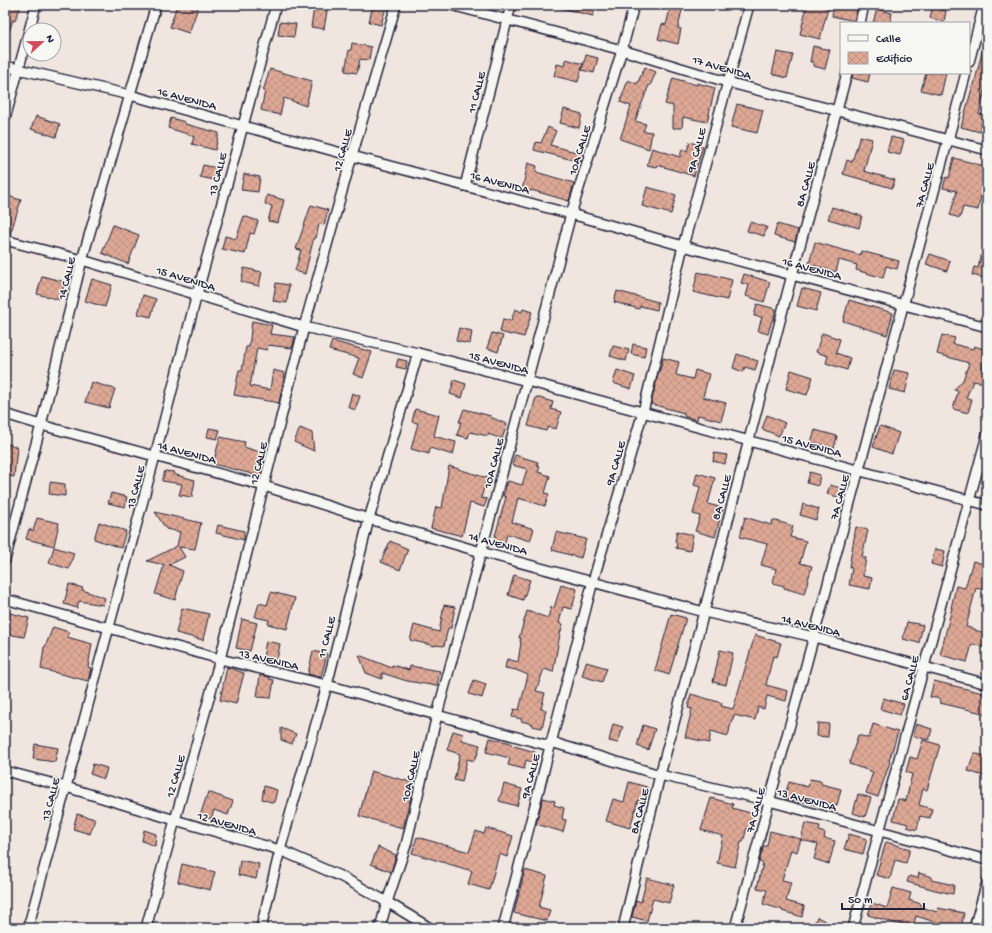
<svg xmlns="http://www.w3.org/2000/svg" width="992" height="933" viewBox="0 0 992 933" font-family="'Gochi Hand',sans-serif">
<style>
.building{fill:url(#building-cross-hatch);stroke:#22223b}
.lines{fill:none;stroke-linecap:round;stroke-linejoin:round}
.minor-casing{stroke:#22223b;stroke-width:12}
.minor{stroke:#f6f6f2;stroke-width:9}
.labels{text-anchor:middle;stroke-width:3;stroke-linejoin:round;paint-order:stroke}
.street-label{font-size:12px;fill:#22223b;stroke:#f6f6f2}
</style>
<defs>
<pattern id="building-cross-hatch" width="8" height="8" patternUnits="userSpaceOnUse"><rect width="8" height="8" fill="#dea895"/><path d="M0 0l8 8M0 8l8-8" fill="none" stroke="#be9081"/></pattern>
</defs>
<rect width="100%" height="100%" fill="#f1e6df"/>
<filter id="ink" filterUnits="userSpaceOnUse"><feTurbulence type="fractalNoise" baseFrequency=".025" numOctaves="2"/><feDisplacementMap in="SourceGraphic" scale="8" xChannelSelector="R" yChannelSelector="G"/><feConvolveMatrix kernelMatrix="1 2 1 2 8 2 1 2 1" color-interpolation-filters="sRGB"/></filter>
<g filter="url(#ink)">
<g class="building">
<polygon points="5,5 21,5 15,21 13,20 7,38 5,38"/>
<polygon points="177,5 199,5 189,33 170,27"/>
<polygon points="373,5 386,7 381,25 369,22"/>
<polygon points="561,5 596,5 593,16 561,8"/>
<polygon points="671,5 683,5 678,28 681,29 678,44 658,39 662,24 666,25"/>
<polygon points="807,5 817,5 828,8 820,39 800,34"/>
<polygon points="834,5 858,5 854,21 832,16"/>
<polygon points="933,5 943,5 941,10 946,11 944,22 930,18"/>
<polygon points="314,8 327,11 324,29 311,27"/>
<polygon points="877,9 892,13 890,23 873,23"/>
<polygon points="280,22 296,24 294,37 278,35"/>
<polygon points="352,43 371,47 369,60 360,59 357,73 345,71 349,50 351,50"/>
<polygon points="984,44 987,45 987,82 979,114 984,115 980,132 961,127 973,85 974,85"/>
<polygon points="813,46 830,50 825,69 813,66 813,62 810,62"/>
<polygon points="777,52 793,55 787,78 772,74"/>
<polygon points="586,55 598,58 594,73 582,70"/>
<polygon points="566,59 583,64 578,82 554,76 557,64 565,66"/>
<polygon points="645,67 656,72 650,86 649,85 635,121 646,124 643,131 652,132 649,149 620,139 631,106 620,102 628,80 637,84"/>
<polygon points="270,69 312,81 306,106 284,98 280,115 261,110 265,91 263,91"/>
<polygon points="853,73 870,73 868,82 852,78"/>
<polygon points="926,73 946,73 941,95 921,90"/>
<polygon points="673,78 697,85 697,83 715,88 707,122 683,117 682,128 673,128 673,106 665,104"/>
<polygon points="737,104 763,110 757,133 731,127"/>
<polygon points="564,109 582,114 579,128 560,123"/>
<polygon points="36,116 60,124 56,137 31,129"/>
<polygon points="171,118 185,122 185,124 219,133 215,150 192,144 194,136 168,128"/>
<polygon points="548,127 556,131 550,145 583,154 581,162 534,150 536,142 541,143"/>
<polygon points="860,136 872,139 864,171 895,180 892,188 843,174 847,160 852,162"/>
<polygon points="891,137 904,140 900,155 887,152"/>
<polygon points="690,142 703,146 694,176 657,165 656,167 647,165 652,148 680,157 682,149 687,151"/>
<polygon points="954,158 984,166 984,167 987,168 987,187 983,186 978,210 963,207 960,218 950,215 957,191 943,188 946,177 949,178"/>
<polygon points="528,163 537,166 536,172 574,183 569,201 531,190 530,192 522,190"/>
<polygon points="203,165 217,168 214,180 200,177"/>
<polygon points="244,174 260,177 258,192 241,190"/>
<polygon points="647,187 676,195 671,214 642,206"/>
<polygon points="5,195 21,200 10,235 5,234"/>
<polygon points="267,195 284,200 278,223 268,221 272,206 265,204"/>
<polygon points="311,205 328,210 324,225 319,224 316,238 314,237 305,274 295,271 301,250 296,249"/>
<polygon points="832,207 862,216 859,228 828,219"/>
<polygon points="244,216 258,221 254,234 250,233 245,254 222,249 225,236 236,239"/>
<polygon points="750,222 767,227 764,236 747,231"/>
<polygon points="777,224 798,230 795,242 774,236"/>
<polygon points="113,225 139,235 128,264 102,253"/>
<polygon points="815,242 860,255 861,251 899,261 897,269 886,266 883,278 856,270 857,265 839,260 836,272 809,264"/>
<polygon points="984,245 987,246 987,279 972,275 974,267 978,268"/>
<polygon points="930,254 950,261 947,271 926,264"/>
<polygon points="244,268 262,272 259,286 241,282"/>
<polygon points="698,272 706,274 706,273 732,280 727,300 693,292"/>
<polygon points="744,274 770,282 764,302 746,296 749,285 741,283"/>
<polygon points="42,276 65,282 60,300 37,294"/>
<polygon points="92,279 112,285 105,307 85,301"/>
<polygon points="276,283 289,285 287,303 273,301"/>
<polygon points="802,288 821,293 816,311 797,306"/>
<polygon points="617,291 658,302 657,310 640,306 639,309 614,302"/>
<polygon points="143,295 156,299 151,317 138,314"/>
<polygon points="849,300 893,313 887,335 843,321"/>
<polygon points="757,304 776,309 773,321 772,320 768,334 758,331 762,317 754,316"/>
<polygon points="515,309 522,312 523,309 532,312 524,337 512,334 511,335 500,332 503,319 511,321"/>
<polygon points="252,321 272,325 270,334 295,337 292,348 268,345 267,350 257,348 250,386 270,390 273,370 285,373 279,403 234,395 239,370 242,370 246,347 249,347"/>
<polygon points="459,328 472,331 470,344 456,341"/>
<polygon points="492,333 503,336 498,352 487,348"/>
<polygon points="822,333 840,339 836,353 850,358 847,370 826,363 828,356 816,352"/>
<polygon points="942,335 955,338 953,344 973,349 974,346 987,350 982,370 987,372 987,383 973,381 966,398 972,399 968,413 953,409 958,391 954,390 963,380 969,363 937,354"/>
<polygon points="332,341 372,352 363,378 353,374 359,358 329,350"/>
<polygon points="633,344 646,347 644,357 631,354"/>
<polygon points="613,346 629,350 626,361 610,356"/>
<polygon points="737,354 758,361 755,370 745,367 743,372 733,368"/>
<polygon points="663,358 679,362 676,375 693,379 695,370 709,374 703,397 726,403 721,421 698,415 697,420 684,416 684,413 651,404 659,370 660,370"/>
<polygon points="398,359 407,361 406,369 396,367"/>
<polygon points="617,370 635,376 631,389 613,383"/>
<polygon points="791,370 813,377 807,395 786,389"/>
<polygon points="894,370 910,373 905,393 889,389"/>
<polygon points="454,380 466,384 462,398 450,394"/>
<polygon points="91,382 115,389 109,408 85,402"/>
<polygon points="352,393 360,396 355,410 348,407"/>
<polygon points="536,397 553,402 551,409 561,412 556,429 548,427 546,431 528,426"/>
<polygon points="415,409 439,415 434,436 456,442 453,455 430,448 429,454 411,449 418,423 412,422"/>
<polygon points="464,409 491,416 490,417 507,424 502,439 488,434 488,436 470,432 468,438 457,435 461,422 459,422"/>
<polygon points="767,415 785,423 779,436 762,429"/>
<polygon points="880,426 899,433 892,454 873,447"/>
<polygon points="209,428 220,430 217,439 207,437"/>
<polygon points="300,428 312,433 314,451 294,442"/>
<polygon points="815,430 837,436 834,448 811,442"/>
<polygon points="220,437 245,442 244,447 266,454 260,476 213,464"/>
<polygon points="5,443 17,447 14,477 5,475"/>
<polygon points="714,453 727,455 725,464 713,461"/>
<polygon points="515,455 538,462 537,466 540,467 538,472 550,476 545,493 549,494 545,506 518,498 512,522 534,529 530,541 507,534 504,546 493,543 506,497 503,496 508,481 522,485 527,469 512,465"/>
<polygon points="449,466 487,478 481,498 487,499 484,507 470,503 462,536 431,528 436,507 442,508"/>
<polygon points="165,471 174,472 173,474 195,480 192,497 179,495 182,484 162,481"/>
<polygon points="810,472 820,475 818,486 807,483"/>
<polygon points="697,473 715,478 708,504 723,508 715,537 695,531 700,516 693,514 700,487 694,485"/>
<polygon points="50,482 65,484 65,496 49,494"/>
<polygon points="830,485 844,489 842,498 827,494"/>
<polygon points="111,493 127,497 125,507 108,503"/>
<polygon points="803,504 819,509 816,520 800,515"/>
<polygon points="155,512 201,523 195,549 179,547 185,557 169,565 183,571 175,600 155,594 164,565 147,561 177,546 180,532 166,529"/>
<polygon points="745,517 771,525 773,520 793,526 790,537 806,541 800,563 812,566 804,594 784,588 784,586 773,583 776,569 761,565 767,544 740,537"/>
<polygon points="37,518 59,523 54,546 26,539 29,529 33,531"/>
<polygon points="99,522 126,531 121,548 94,539"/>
<polygon points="218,525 244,531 244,540 216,533"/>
<polygon points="856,527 868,530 862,557 866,558 863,576 872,578 870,589 849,585 852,568 849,567"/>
<polygon points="677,531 693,535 690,551 676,548 677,543 675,542"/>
<polygon points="556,532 586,539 581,558 552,550"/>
<polygon points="390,541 408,549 400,570 381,562"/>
<polygon points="54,547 74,553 69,569 49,563"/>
<polygon points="935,549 945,551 942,567 931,564"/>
<polygon points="973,561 987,565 987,591 976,588 966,627 975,629 975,630 987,634 987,648 972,644 967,662 940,655 952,608 951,608 956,586 965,588"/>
<polygon points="514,575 530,580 523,600 508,595"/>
<polygon points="69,584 83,588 82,590 105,598 103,605 79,601 77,608 64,604"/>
<polygon points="561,585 577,589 572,609 563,607 559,623 563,624 560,634 553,672 544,669 536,691 545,693 541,709 546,710 542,728 532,726 533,724 521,721 522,719 512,717 514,709 519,710 528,675 516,670 505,668 507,659 518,662 521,642 520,642 521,638 519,638 527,611 548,618 551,607 554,608"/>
<polygon points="271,592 295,598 287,629 268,624 269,620 255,617 259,603 267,605"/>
<polygon points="444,605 455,607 451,628 448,628 444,646 435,645 435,646 410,640 414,625 439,632"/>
<polygon points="182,608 209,614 203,640 176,633"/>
<polygon points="10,613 29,618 24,637 7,634"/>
<polygon points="671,614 686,618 669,675 655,670"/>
<polygon points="242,619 257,623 250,651 236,648"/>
<polygon points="907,622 923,625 919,643 903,639"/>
<polygon points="53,627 69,632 67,637 92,644 88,667 91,668 88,681 41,669 44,647 45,647"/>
<polygon points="755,635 781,643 777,657 773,656 766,685 788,691 786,701 767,696 764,709 758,707 755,720 734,715 733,719 732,719 728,736 711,731 709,743 685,737 692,709 688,708 691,694 722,703 721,706 733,709"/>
<polygon points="266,641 280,644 277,660 273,659 272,665 262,663"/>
<polygon points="720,650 733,653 726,685 713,682"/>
<polygon points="313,651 327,654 321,677 308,674"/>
<polygon points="359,655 392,668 392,665 409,670 410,666 440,671 437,686 407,681 382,673 382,679 366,673"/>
<polygon points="586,662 607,668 602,682 582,676"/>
<polygon points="227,667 244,673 236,704 220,700"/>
<polygon points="260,675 270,677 269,679 274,680 271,698 257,697"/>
<polygon points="474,680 486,684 482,698 469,694"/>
<polygon points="934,681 987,694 987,714 940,703 941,699 930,697"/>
<polygon points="883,698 904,704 900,715 880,709"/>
<polygon points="818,723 829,724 828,737 817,736"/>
<polygon points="613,724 623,727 618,743 609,741"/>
<polygon points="873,724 898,732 889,761 890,762 878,797 866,793 873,772 849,764 858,735 869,738"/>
<polygon points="916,724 932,729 929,740 913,736"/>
<polygon points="643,725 655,729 648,750 637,746"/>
<polygon points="281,728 296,734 292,744 281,740"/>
<polygon points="453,731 463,734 462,740 480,745 477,756 476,756 474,761 467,759 462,782 454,780 460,754 447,750"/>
<polygon points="490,738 511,743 511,745 535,752 532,762 526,760 524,769 508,765 510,758 486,752"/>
<polygon points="923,740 940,745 927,790 923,789 919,805 932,809 930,818 920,816 917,830 907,827 908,824 893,820 898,799 906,801 912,774 906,772 910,757 917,759"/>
<polygon points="35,744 58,748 55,762 33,759"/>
<polygon points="974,753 987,757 987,777 968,771"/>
<polygon points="93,764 107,768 104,779 90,774"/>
<polygon points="371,771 414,783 403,828 359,816"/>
<polygon points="810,779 821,781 821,784 841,789 837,805 818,800 817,805 799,801 799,802 784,798 789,782 808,787"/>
<polygon points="629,782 647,787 644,802 638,800 630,828 606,821 613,799 624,802"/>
<polygon points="504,784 522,789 517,806 499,801"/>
<polygon points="264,786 277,790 274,803 262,799"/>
<polygon points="208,792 233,801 228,815 214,810 211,819 200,816"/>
<polygon points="858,794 871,798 865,817 853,813"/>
<polygon points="543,798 555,801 554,805 564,808 562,819 566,820 563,832 536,824"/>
<polygon points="711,798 733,804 732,808 754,814 750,829 747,828 743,842 741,842 735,867 717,863 723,836 701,830"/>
<polygon points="77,814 95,819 90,834 73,829"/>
<polygon points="805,823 820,826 819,831 825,833 824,838 835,841 829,864 814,859 818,844 801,840"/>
<polygon points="486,828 513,836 507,857 499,854 489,890 468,884 472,871 412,853 417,837 469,852 476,831 484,834"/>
<polygon points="144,830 156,834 155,846 142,841"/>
<polygon points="770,831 801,839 797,852 791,850 782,880 791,882 786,901 804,906 802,917 782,911 783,910 763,904 767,890 757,888 763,863 759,862 763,848 764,846 767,846"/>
<polygon points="849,834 867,839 863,854 844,849"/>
<polygon points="886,842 910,849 906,863 895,860 890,879 876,875"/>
<polygon points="378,847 396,855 391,872 371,864"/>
<polygon points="240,860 259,864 256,879 238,875"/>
<polygon points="182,864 215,872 210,890 178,882"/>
<polygon points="525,870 547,876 539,907 550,910 547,921 514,913"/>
<polygon points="919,873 932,877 931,880 954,885 953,894 935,890 907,882 909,876 918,878"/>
<polygon points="647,878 674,885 669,903 653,899 647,921 632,917 636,900 641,902"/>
<polygon points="893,888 911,893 909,900 921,904 921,907 937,912 938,908 964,913 961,928 956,928 935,924 935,922 916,916 913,928 900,928 901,925 868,915 872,903 887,908"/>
<polygon points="817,917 827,922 824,928 812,928"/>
</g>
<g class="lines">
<g class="minor-casing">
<g id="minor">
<polyline points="451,5 622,50 727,82 987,150"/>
<polyline points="860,23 864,5"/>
<polyline points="969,62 984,5"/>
<polyline points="5,66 130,95 352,156 571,214 683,246 987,327"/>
<polyline points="5,119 36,5"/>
<polyline points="465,186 511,5"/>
<polyline points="5,240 82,260 304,327 418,353 527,381 987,505"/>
<polyline points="5,414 41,425 264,486 369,519 481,552 704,612 814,637 987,684"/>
<polyline points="5,560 41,425 82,260 156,5"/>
<polyline points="5,599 220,659 327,685 550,746"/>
<polyline points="551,742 660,775 769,801 987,860"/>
<polyline points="5,771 66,787 175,820 280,850 342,877 387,902 430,928"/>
<polyline points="28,928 155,456 197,294 276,5"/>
<polyline points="146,928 175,820 220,659 304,327 352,156 396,5"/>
<polyline points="261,928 280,850 327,685 369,519 418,353"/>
<polyline points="380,928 387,902 406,845 437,715 527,381 571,214 622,50 634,5"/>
<polyline points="503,928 593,581 643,412 683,246 749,5"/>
<polyline points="623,928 660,775 704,612 792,275 847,73"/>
<polyline points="735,928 966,73"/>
<polyline points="853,928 987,435"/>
<polyline points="974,928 987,882"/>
</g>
</g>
<use href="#minor" class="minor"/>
</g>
</g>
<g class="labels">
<g class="street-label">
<text transform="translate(722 67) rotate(16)" y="4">17 AVENIDA</text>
<text transform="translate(476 92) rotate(-76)" y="4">11 CALLE</text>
<text transform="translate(187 98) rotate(15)" y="4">16 AVENIDA</text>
<text transform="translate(342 150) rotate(-74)" y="4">12 CALLE</text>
<text transform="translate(579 150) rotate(-73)" y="4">10A CALLE</text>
<text transform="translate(696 150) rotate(-75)" y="4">9A CALLE</text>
<text transform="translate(217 174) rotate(-75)" y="4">13 CALLE</text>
<text transform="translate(500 182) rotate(15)" y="4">16 AVENIDA</text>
<text transform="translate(805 184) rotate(-75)" y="4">8A CALLE</text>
<text transform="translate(924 185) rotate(-75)" y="4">7A CALLE</text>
<text transform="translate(812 268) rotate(15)" y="4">16 AVENIDA</text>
<text transform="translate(66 278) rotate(-76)" y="4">14 CALLE</text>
<text transform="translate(186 278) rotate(17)" y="4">15 AVENIDA</text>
<text transform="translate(499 362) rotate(15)" y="4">15 AVENIDA</text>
<text transform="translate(812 445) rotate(15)" y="4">15 AVENIDA</text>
<text transform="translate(187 452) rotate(15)" y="4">14 AVENIDA</text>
<text transform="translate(258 463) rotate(-76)" y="4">12 CALLE</text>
<text transform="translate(493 463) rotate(-75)" y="4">10A CALLE</text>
<text transform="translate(615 463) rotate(-74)" y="4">9A CALLE</text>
<text transform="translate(135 487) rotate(-75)" y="4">13 CALLE</text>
<text transform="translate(721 497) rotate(-75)" y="4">8A CALLE</text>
<text transform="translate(839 497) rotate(-75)" y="4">7A CALLE</text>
<text transform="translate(498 543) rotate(15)" y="4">14 AVENIDA</text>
<text transform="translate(811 625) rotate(14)" y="4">14 AVENIDA</text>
<text transform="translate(326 637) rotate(-76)" y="4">11 CALLE</text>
<text transform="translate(269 659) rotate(13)" y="4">13 AVENIDA</text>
<text transform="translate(909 678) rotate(-75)" y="4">6A CALLE</text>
<text transform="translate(175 776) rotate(-74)" y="4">12 CALLE</text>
<text transform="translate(410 776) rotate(-77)" y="4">10A CALLE</text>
<text transform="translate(530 776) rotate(-75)" y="4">9A CALLE</text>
<text transform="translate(50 799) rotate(-75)" y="4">13 CALLE</text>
<text transform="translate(807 799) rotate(15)" y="4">13 AVENIDA</text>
<text transform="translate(755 810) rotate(-75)" y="4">7A CALLE</text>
<text transform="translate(639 811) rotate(-76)" y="4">8A CALLE</text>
<text transform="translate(227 823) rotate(16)" y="4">12 AVENIDA</text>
</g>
</g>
<rect width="992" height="933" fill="none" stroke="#f6f6f2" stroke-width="20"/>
<rect x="10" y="10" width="972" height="913" fill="none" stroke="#22223b" stroke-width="1.5" filter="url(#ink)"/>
<rect x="840" y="22" width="130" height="52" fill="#f6f6f2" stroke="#a1a1a9"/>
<rect x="848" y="35" width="20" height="6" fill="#f6f6f2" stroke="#a1a1a9"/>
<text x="876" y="42" font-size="12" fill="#22223b">Calle</text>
<rect x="848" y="52" width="20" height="12" fill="url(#building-cross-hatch)" stroke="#a1a1a9"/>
<text x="876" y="62" font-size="12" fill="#22223b">Edificio</text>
<g transform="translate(42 42) rotate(68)"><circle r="19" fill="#f6f6f2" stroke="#a1a1a9"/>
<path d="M0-3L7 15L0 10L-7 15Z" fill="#d1495b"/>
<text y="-6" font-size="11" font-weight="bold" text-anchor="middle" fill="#22223b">N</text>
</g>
<path d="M842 903v6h82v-6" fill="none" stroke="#22223b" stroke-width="2"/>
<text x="848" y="903" font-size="12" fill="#22223b" stroke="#f6f6f2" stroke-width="3" paint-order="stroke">50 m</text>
</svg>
